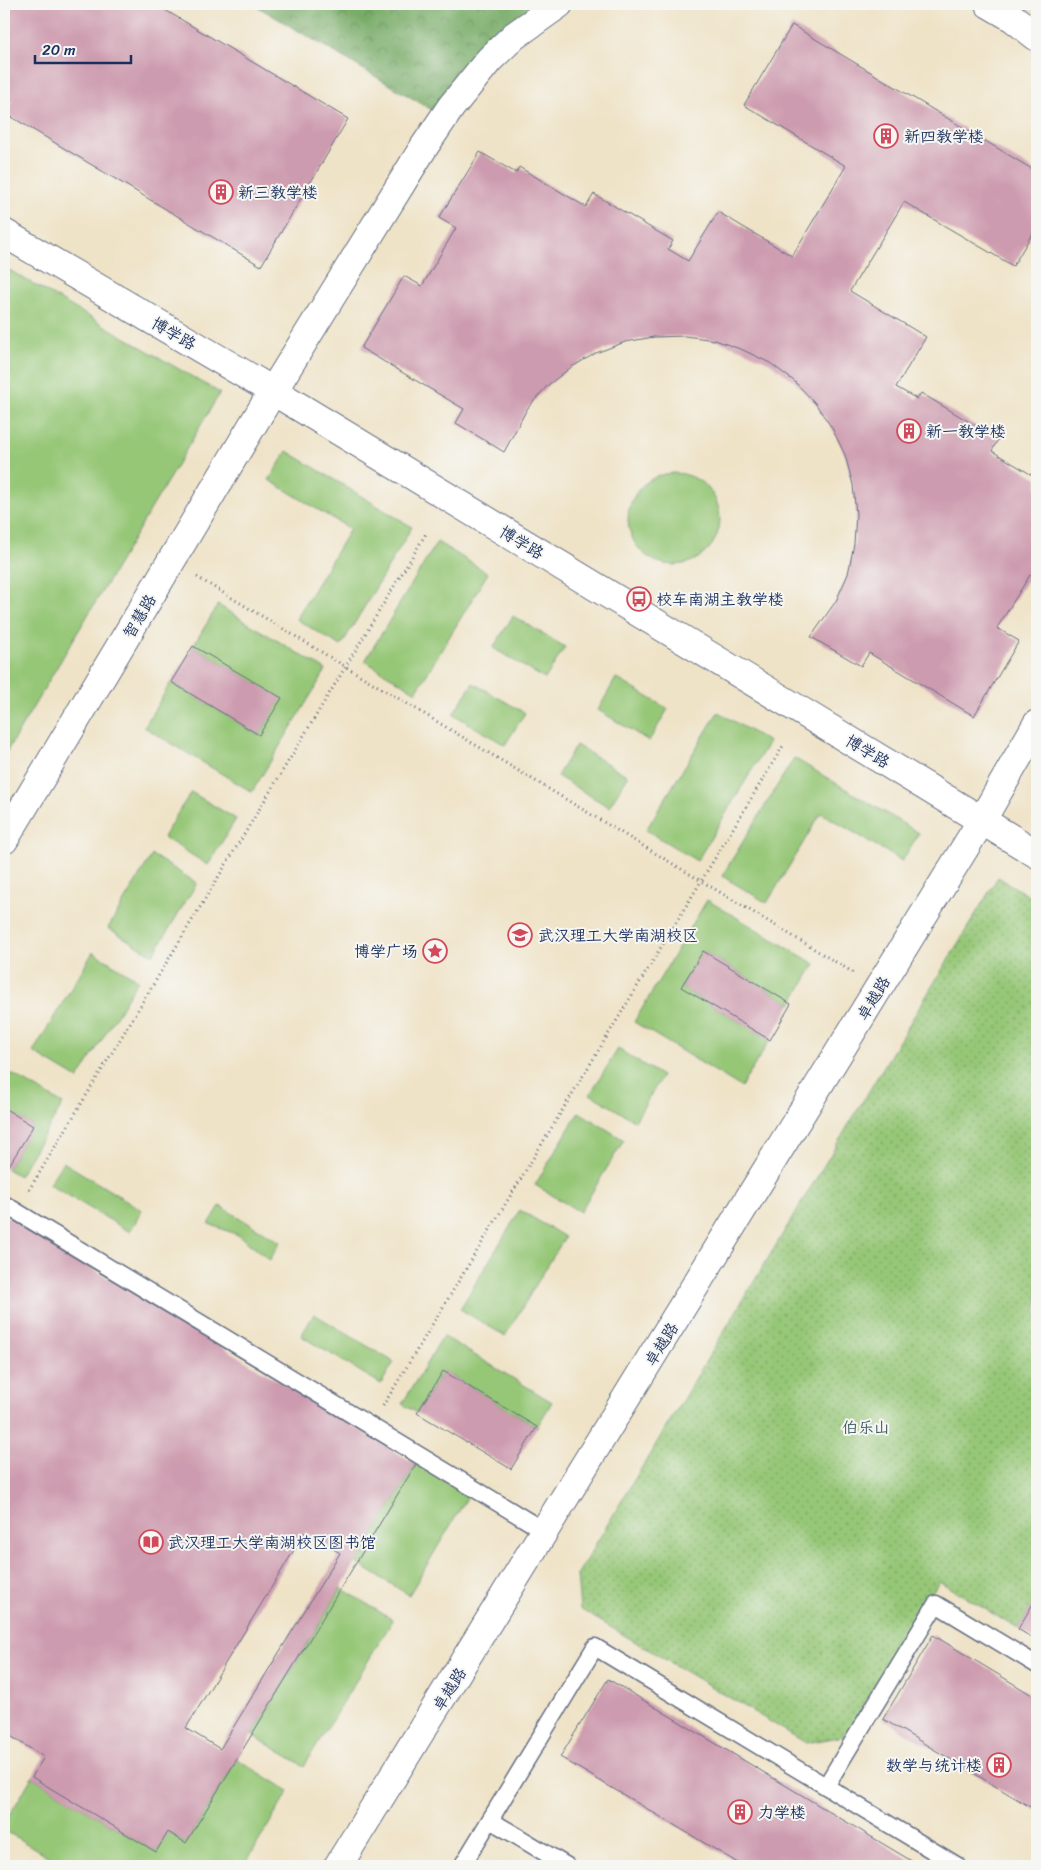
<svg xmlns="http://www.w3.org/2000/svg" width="1041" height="1870" viewBox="0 0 1041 1870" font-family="Sriracha,'LXGW WenKai TC',sans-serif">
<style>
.grass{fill:#96c777;stroke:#587b6a}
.forest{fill:url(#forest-crowns);stroke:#4a6e63}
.park{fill:url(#park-dots);stroke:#587b6a}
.building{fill:#cd9baf;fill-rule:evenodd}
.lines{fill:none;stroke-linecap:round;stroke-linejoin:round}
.lane-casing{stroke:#656e83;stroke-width:19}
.street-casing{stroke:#656e83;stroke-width:30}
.path{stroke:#656e83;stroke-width:3;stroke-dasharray:1 4;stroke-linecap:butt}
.lane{stroke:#fff;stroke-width:16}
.street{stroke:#fff;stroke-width:28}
.labels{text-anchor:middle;stroke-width:4;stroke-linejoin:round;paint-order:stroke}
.poi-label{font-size:16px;fill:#1b2f5e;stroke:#f6f6f2;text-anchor:start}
.street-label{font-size:16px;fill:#1b2f5e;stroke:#f6f6f2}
.park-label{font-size:16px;fill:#405d66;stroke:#f6f6f2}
</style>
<defs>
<pattern id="forest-crowns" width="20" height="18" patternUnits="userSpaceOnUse" patternTransform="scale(1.25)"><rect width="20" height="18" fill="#78ac68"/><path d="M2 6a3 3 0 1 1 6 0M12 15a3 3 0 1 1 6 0" fill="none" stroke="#628c59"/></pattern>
<pattern id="park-dots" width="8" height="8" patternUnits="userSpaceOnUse" patternTransform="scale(1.25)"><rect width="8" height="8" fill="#96c777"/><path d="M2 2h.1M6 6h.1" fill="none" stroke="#7aa265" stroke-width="1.8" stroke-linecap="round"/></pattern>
</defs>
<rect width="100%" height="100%" fill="#f6f6f2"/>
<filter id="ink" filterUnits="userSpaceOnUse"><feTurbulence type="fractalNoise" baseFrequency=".02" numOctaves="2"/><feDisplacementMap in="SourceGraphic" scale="10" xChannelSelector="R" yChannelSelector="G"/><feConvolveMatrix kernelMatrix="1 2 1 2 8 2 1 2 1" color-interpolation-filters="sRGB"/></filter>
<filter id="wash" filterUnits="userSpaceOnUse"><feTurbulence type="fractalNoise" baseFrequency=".0096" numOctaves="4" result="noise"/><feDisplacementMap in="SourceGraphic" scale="20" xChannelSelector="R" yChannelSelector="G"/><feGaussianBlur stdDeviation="1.12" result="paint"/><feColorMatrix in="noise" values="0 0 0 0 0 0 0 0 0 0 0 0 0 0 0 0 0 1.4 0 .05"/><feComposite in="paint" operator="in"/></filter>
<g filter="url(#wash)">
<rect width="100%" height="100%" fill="#efe3c7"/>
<g class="grass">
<polygon points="4,267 220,393 4,756"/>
<polygon points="287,451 412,527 341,646 296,619 350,529 269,480"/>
<circle cx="674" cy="519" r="46"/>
<polygon points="437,542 488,573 416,692 365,661"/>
<polygon points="218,605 326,670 252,792 144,727 171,682 259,735 281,698 193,646"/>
<polygon points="513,616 565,647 545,679 493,648"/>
<polygon points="616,678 668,709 649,741 598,710"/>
<polygon points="473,683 525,713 505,745 453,714"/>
<polygon points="718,712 769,742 697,861 646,830"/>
<polygon points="576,745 628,776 609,807 557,776"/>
<polygon points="794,758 919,833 902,861 821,813 767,903 722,876"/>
<polygon points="191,792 236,819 208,865 163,837"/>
<polygon points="152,855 197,883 153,955 108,928"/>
<polygon points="707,900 815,964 791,1004 703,951 681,987 770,1040 741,1087 634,1022"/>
<polygon points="93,952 138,980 78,1079 33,1052"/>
<polygon points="618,1049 662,1076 635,1121 590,1094"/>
<polygon points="4,1069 63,1104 19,1176 7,1169 33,1126 4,1108"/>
<polygon points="579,1112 624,1140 580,1212 535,1185"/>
<polygon points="63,1162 142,1210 130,1232 49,1184"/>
<polygon points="220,1206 280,1242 270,1260 238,1235 209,1224"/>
<polygon points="520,1210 565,1237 505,1336 460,1309"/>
<polygon points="314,1314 394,1362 381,1384 301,1336"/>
<polygon points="443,1336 552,1402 537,1427 443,1371 417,1413 402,1404"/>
<polygon points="416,1464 468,1496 409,1595 356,1563"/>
<polygon points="341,1588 393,1620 304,1766 252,1735"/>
<polygon points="237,1759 289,1791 244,1866 64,1866 4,1830 4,1824 32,1777 156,1852 168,1832 186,1843"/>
</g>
<path class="forest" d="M253 4H535C494 33 463 72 432 110Z"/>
<polygon class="park" points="998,877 1037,901 1037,1597 1018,1629 939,1581 845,1736 806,1743 580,1609 577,1575"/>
<g id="blocks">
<g class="building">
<polygon points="4,4 155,4 348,119 261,266 5,113 12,100 4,95"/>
<polygon points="792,25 1037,172 1037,226 1013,266 904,202 850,291 926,337 896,387 917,399 921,393 998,439 992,451 1037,478 1037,579 1030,575 997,628 1019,641 974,716 869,653 861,666 811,637 836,601 848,574 854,544 856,514 853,485 845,455 832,428 815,403 794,381 770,363 743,350 715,340 685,336 654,337 625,342 596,353 570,368 547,386 527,409 504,452 456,423 464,409 361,348 404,276 422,286 456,228 439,218 480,152 516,173 519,167 586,207 594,194 673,241 668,249 688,261 718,212 792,256 846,166 744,105"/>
<polygon points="193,646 282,698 259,735 171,682"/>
<polygon points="703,951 791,1004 770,1040 681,987"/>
<polygon points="4,1108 33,1126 7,1169 4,1167"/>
<path d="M4 1215 416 1464 186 1843 168 1832 156 1852 32 1777 44 1757 4 1732ZM305 1532 340 1553 220 1749 186 1728Z"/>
<polygon points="443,1371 537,1427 511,1469 417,1413"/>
<polygon points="1037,1597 1037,1641 1018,1629"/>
<polygon points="933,1635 1037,1698 1037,1811 883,1719"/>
<polygon points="608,1679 920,1866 743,1866 560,1757"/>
</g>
</g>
</g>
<g filter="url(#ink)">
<use href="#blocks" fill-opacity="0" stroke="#656e83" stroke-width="1"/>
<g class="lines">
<g class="lane-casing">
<g id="lane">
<polyline points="4,1204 546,1532"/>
<polyline points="826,1786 936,1604 1037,1665"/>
<polyline points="490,1820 567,1866"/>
<polyline points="462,1866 595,1647 958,1866"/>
</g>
</g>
<g class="street-casing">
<g id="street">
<polyline points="989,4 1013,18 1037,37"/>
<polyline points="4,233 273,391 1037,854"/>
<polyline points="4,840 273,391 422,150 451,107 489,60 514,36 559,4"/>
<polyline points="338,1866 982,820 1037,724"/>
</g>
</g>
<g class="path">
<polyline points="197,577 854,973"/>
<polyline points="29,1190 427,532"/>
<polyline points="383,1406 783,746"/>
</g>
<use href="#lane" class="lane"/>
<use href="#street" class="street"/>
</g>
</g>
<defs>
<g id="building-ring" transform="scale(1.25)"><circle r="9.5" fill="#f6f6f2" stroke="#d1495b" stroke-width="1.5"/><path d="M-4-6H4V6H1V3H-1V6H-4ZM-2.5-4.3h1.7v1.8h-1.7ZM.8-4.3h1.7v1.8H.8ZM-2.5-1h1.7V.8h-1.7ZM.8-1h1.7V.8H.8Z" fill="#d1495b"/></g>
<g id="bus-ring" transform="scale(1.25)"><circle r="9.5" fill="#f6f6f2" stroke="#d1495b" stroke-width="1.5"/><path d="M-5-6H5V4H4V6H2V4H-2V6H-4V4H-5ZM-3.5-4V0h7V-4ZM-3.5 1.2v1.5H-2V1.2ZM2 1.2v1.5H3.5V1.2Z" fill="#d1495b"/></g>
<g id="university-ring" transform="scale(1.25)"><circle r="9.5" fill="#f6f6f2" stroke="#d1495b" stroke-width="1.5"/><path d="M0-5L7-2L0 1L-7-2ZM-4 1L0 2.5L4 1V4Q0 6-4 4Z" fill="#d1495b"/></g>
<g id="sight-ring" transform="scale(1.25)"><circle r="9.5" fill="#f6f6f2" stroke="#d1495b" stroke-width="1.5"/><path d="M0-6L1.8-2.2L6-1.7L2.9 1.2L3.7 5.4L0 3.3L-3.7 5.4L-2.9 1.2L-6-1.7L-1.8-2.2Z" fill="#d1495b"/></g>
<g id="library-ring" transform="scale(1.25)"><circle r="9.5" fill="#f6f6f2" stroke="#d1495b" stroke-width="1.5"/><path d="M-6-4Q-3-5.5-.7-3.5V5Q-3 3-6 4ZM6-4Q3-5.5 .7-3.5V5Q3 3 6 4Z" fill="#d1495b"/></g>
</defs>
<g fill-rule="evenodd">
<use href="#building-ring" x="886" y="136"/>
<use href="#building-ring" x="221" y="192"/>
<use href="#building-ring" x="909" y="431"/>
<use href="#bus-ring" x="639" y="599"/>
<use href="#university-ring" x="520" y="935"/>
<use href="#sight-ring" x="435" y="951"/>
<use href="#library-ring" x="151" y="1542"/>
<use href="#building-ring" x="999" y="1765"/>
<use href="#building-ring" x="740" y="1812"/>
</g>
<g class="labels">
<g class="poi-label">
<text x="904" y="142">新四教学楼</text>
<text x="238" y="198">新三教学楼</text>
<text x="926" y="437">新一教学楼</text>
<text x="656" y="605">校车南湖主教学楼</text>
<text x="538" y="941">武汉理工大学南湖校区</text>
<text x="418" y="957" text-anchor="end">博学广场</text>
<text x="168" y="1548">武汉理工大学南湖校区图书馆</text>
<text x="982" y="1771" text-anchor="end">数学与统计楼</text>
<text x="758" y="1818">力学楼</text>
</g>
<g class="street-label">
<text transform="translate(174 333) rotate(30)" y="6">博学路</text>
<text transform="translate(522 542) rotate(31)" y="6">博学路</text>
<text transform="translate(139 616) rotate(-59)" y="6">智慧路</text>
<text transform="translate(868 751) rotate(31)" y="6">博学路</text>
<text transform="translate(873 998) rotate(-59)" y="6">卓越路</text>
<text transform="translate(661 1344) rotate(-58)" y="6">卓越路</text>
<text transform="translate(449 1689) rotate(-58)" y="6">卓越路</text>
</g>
<g class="park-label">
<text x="866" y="1433">伯乐山</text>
</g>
</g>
<rect width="1041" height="1870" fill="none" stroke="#f6f6f2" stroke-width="20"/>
<path d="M35 55v8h96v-8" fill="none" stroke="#1b2f5e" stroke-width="2.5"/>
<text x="42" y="55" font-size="15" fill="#1b2f5e" stroke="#f6f6f2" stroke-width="4" paint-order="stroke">20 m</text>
</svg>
